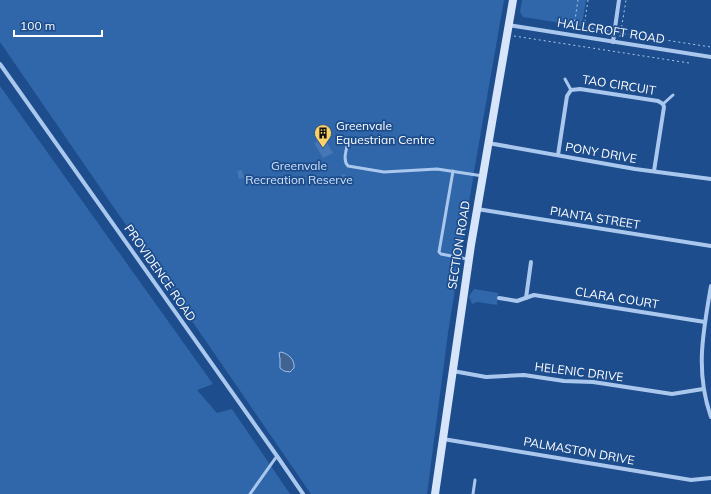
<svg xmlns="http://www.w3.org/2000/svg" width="711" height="494" viewBox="0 0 711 494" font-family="Mulish,sans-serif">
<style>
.green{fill:#3067aa}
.water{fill:#416391;stroke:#9dc2ee}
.building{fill:#4577b4}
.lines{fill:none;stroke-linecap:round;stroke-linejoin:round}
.path{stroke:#aac8ed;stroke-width:1;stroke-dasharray:2 3;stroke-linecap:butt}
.lane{stroke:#aac8ed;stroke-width:3}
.street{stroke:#aac8ed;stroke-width:4}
.secondary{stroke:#d6e5f9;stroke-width:8}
.labels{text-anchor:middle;stroke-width:3.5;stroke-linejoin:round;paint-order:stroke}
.street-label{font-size:12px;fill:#fff;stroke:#1d4d8c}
.poi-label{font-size:12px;fill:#fff;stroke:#1d4d8c;text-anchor:start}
.park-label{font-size:12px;fill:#cfe2f9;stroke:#1d4d8c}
</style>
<rect width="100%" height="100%" fill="#1d4d8c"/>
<g class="green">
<polygon points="0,0 504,0 475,166 448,333 427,494 311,494 0,42"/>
<polygon points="522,0 586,0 582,24 580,26 523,17 520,12"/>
<polygon points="0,86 213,384 197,390 217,413 232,409 290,494 0,494"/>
<polygon points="474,289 498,293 497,305 478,302 472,304 469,296"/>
</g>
<path class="water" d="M281 352C289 354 295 360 294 368L290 372 284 371 280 368V359L279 353Z"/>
<g class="building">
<polygon points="323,136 333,153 323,158 314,143 317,142 316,140"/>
<polygon points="242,170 244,178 239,179 237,171"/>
<polygon points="342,174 346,175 345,184 340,183"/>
</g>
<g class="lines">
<g class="path">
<polyline points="588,0 584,27 610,31"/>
<polyline points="571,25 575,20 578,0"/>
<polyline points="619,33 711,47"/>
<polyline points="514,36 689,63"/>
<polyline points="620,37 626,0"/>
</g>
<g class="lane">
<polyline points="565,79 571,90"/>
<polyline points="663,104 673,95"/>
<path d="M348 141C347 149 342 160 348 166L384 172 437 169 483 176"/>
<polyline points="453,171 439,252 441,254 467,259"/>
<polyline points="250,494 277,456"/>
<polyline points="473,494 475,480"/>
</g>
<g class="street">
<polyline points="508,25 711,57"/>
<polyline points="613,42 619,0"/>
<polyline points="0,64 277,456 303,494"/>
<polyline points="488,143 635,169 711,179"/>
<polyline points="558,155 567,96 571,90 580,89 658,101 663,104 664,107 654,171"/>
<polyline points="477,209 711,246"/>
<path d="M711 286C703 332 695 372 711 417"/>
<polyline points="499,298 517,301 534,295 705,322"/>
<polyline points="526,298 531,262"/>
<polyline points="453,371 486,377 524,375 564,381 593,382 672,394 703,389"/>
<polyline points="443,439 691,480 711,478"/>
</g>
<polyline class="secondary" points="435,494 471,245 513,0"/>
</g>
<defs>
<g id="building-pin" transform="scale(0.9)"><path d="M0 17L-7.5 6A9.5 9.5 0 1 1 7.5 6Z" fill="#fcd268" stroke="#1d4d8c"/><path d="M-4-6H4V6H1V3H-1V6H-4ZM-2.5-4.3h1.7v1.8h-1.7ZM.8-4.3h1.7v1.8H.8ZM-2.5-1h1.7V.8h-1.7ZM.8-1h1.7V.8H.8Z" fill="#111"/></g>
</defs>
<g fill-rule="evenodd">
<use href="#building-pin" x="323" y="133"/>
</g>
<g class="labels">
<g class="street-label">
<text transform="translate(611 31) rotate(9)" y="4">HALLCROFT ROAD</text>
<text transform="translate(619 85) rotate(9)" y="4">TAO CIRCUIT</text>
<text transform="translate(601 153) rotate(10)" y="4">PONY DRIVE</text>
<text transform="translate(595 218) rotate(9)" y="4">PIANTA STREET</text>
<text transform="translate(459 245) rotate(-81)" y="4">SECTION ROAD</text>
<text transform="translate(160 273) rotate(55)" y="4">PROVIDENCE ROAD</text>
<text transform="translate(617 298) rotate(9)" y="4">CLARA COURT</text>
<text transform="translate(579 372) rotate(7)" y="4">HELENIC DRIVE</text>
<text transform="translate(579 451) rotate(10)" y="4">PALMASTON DRIVE</text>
</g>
<g class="poi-label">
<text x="336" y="130">Greenvale<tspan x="336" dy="14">Equestrian Centre</tspan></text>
</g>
<g class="park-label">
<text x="299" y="170">Greenvale<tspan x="299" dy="14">Recreation Reserve</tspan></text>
</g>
</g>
<path d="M14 30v6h88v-6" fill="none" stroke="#ffffff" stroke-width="2"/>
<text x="20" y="30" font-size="12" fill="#ffffff" stroke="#1d4d8c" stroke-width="3" paint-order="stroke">100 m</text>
</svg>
